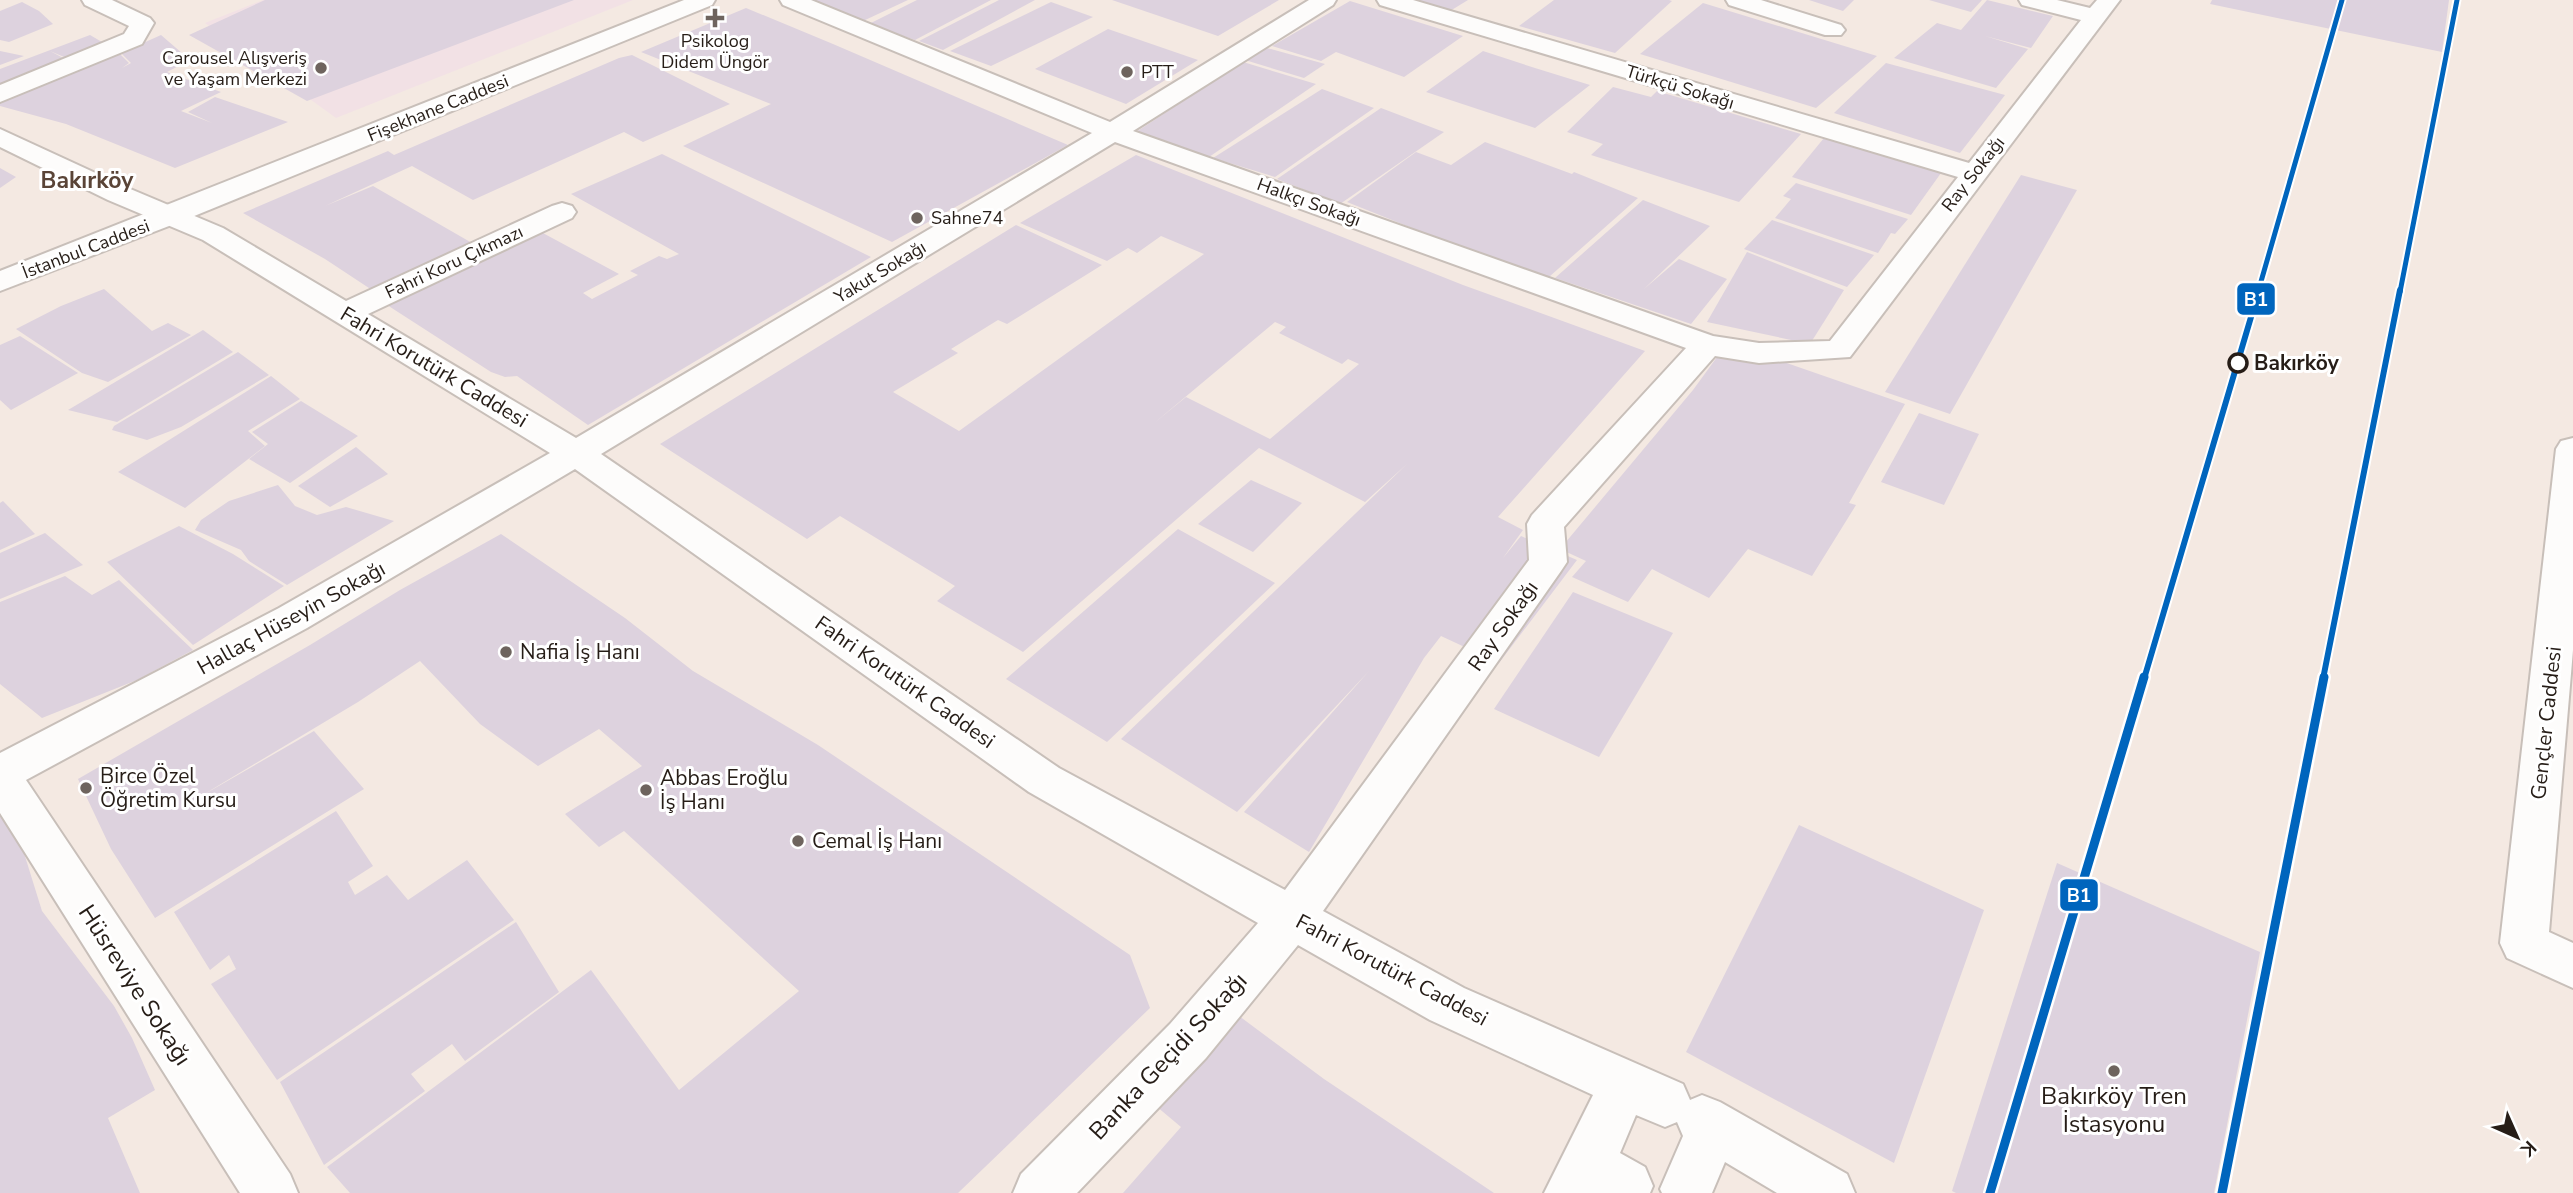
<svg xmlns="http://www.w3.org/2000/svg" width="2573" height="1193" viewBox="0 0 2573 1193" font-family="'Nunito Sans',sans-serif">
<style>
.commercial{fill:#f2e1e5}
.building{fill:#ddd2de;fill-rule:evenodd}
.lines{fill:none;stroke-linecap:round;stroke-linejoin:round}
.street-casing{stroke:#c8bfb9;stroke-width:4}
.secondary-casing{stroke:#c8bfb9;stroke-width:4}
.street{fill:#fdfcfb;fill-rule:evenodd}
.secondary{fill:#fdfcfb;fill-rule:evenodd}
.rail-1-far2-casing{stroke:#fff;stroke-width:9}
.rail-1-far1-casing{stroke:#fff;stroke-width:10}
.rail-1-casing{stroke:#fff;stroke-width:14}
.rail-1-far2{stroke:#0065bd;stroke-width:5}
.rail-1-far1{stroke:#0065bd;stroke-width:6}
.rail-1{stroke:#0065bd;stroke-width:9}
.poi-dot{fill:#6e645e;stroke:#fff;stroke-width:2.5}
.stop-dot{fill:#fff;stroke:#261d17;stroke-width:3.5}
.labels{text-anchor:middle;stroke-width:6;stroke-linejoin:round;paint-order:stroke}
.far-poi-label{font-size:18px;fill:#261d17;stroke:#fff;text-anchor:start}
.far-street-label{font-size:18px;fill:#261d17;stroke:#fff}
.stop-label{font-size:21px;font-weight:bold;fill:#261d17;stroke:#fff;text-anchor:start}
.street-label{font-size:21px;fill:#261d17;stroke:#fff}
.poi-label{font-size:21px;fill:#261d17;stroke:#fff;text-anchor:start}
.far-district-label{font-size:23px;font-weight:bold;fill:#5a4437;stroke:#fff}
.near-street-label{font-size:24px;fill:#261d17;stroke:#fff}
.near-poi-label{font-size:24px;fill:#261d17;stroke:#fff}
.line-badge{stroke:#fff;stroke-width:2.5}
.badge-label{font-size:19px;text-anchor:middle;font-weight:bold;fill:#fff}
</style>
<rect width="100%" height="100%" fill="#f4e9e2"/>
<polygon class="commercial" points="263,0 633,0 336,118 205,23"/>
<g class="building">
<polygon points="265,0 574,0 307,101 189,35"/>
<polygon points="807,0 908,0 863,21"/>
<polygon points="917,0 991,0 915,40 869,24"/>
<polygon points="999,0 1035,0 943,50 919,41"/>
<polygon points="1112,0 1279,0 1218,36"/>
<polygon points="1415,0 1468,0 1450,11"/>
<polygon points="1554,0 1669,0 1672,1 1615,53 1519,26"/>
<polygon points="1809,0 1854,0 1843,11"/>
<polygon points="1929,0 1982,0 1971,12"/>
<polygon points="1987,0 2053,16 2031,48 1985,36 2028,49 1996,88 1894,58 1937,23 1961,30"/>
<polygon points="2212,0 2449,0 2442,52 2210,4"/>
<polygon points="1350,1 1463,36 1404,77 1336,52 1321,61 1272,46"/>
<polygon points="22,2 39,11 53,24 9,42 0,40 0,11"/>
<polygon points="1051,2 1093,17 991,66 950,51"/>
<polygon points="1703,3 1877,56 1816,108 1640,54"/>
<polygon points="746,8 833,44 1068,145 892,242 683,146 771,104 641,52"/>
<polygon points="1108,29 1198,60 1126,104 1035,69"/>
<polygon points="90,35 107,45 71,60 50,51 69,61 0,90 0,69"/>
<polygon points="161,35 190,60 167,72 221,92 181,111 212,123 188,112 215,97 288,122 175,168 66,124 0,106 0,102 119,53 129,63 122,68 131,63 121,53"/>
<polygon points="1267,48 1325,64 1304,78 1245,60"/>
<polygon points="0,51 24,56 0,65"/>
<polygon points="1483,51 1535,68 1590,85 1535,128 1426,92"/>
<polygon points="632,55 730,104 643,142 624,132 473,200 412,166 325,206 373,186 472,243 372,290 325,259 243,213 388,151 394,155 619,58"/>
<polygon points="1243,62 1316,84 1209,157 1136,132"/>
<polygon points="1886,63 2005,95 1960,153 1834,113"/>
<polygon points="1613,87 1651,97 1657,91 1801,134 1739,202 1591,155 1603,144 1567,132"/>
<polygon points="1322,89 1374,108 1275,177 1213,158"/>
<polygon points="1381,108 1444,132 1340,204 1277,179"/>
<polygon points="1824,138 1941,173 1911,215 1792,177"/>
<polygon points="1485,142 1572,174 1574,172 1638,198 1549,277 1447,242 1347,202 1416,152 1451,165"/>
<polygon points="662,154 871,257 588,425 517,376 505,377 491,372 384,303 541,232 619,274 583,293 592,299 638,275 630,271 659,256 667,259 679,254 571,194"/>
<path d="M1136 155 1463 285 1645 351 1498 517 1523 530 1503 558 1521 536 1577 560 1499 663 1441 636 1424 658 1309 852 1244 812 1369 671 1237 812 1121 739 1407 464 1365 502 1259 448 1023 652 937 601 955 586 840 516 807 539 660 444 1016 225 1102 265 1007 324 998 320 951 349 958 353 893 392 959 431 1204 254 1161 236 1137 253 1128 248 1107 261 1020 223ZM1275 322 1286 327 1279 333 1342 364 1348 359 1359 364 1270 439 1186 397 1153 424Z"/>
<polygon points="0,168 16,177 0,188"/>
<polygon points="2021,175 2077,190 1950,414 1885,392"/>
<polygon points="1796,183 1908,219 1895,234 1891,233 1878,253 1775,218 1791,199 1783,196"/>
<polygon points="1643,200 1710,226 1644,289 1679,259 1727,279 1691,324 1555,278"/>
<polygon points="1772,220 1874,255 1847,287 1744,249"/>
<polygon points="1747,252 1844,290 1810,344 1707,322"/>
<polygon points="104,289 152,331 168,323 191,335 108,382 82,373 16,329 61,306"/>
<polygon points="203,330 233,352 117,422 68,410"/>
<polygon points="20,336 78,373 11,410 0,400 0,345"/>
<polygon points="238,352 269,375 181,427 147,440 112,430 114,426"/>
<polygon points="1720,353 1772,358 1905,404 1849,503 1856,505 1812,576 1748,549 1709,598 1652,569 1628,602 1572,577 1586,561 1560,549 1693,390"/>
<polygon points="271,376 300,399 248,431 265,446 185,508 118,472"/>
<polygon points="301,401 358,436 290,483 249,459 268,444 252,432"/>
<polygon points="1919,413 1979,434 1944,505 1881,482"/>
<polygon points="356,447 388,474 330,507 298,486"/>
<polygon points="1251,480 1302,503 1253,552 1198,524"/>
<polygon points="278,485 295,506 317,515 346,507 394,521 287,585 249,561 241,550 195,530 201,520 229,501"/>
<polygon points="3,501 35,534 0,550 0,503"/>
<polygon points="179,526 233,554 284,586 193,645 107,562"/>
<polygon points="1178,529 1275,583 1107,742 1006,679"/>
<polygon points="45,533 83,565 0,599 0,553"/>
<polygon points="501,534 625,618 693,671 818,745 1130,955 1150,1008 958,1193 350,1193 327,1167 591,970 679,1090 799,991 624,831 599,847 565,814 642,766 599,729 538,766 480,724 420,661 358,702 196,799 314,731 364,789 155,918 111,849 78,779 310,645 400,590"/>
<polygon points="65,576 92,595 119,580 193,650 137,680 42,718 0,684 0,602"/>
<polygon points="1573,592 1673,633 1599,757 1494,709"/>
<polygon points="10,808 42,911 114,1006 132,1038 155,1090 108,1118 140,1193 0,1193 0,813"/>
<polygon points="336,811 373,866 348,882 355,895 387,875 408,900 467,860 514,920 277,1080 211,984 236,969 229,955 210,970 174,912"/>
<polygon points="1799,825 1984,910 1894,1163 1686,1052"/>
<polygon points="2057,863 2260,952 2214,1193 1956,1193 1952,1191"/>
<polygon points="516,922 559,992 465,1061 452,1044 411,1074 425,1091 324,1165 280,1082"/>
<polygon points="1231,1010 1324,1079 1494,1193 1123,1193 1181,1127 1150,1101"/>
</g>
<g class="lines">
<g class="street-casing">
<g id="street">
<polygon points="82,0 112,0 150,18 154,23 142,44 0,102 0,85 124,34 129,26 85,5"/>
<path d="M780 0H811L1110 122 1309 0H1336L1333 5 1133 131 1713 336 1759 343 1830 341 1958 177 1380 5 1377 0H1413L1969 163 2081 20 2022 5 2019 0H2057L2090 8 2097 0H2120L1850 357 1759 363 1715 356 1564 527 1567 562 1561 571 1323 911 1464 988 1683 1084 1690 1100 1702 1095 1720 1102 1847 1174 1855 1193H1777L1725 1162 1712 1193H1662L1660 1189 1683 1136 1677 1122 1665 1127 1636 1115 1620 1153 1645 1167 1653 1186 1650 1193H1544L1593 1095 1430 1020 1298 945 1206 1058 1077 1193H1013L1021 1174 1170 1024 1258 923 1029 792 575 469 307 628 26 780 290 1174 298 1193H240L0 813V753L279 608 550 453 203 240 108 200 0 147V129L128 188 223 228 346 301 552 206 562 203 572 206 576 212 572 218 368 314 576 438 1092 133 783 5ZM1115 142 1686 348 1532 515 1527 524 1529 560 1285 890 1059 768 601 454Z"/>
<polygon points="1726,0 1761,0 1841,25 1845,30 1841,35 1825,35 1729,5"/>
<polygon points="2573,438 2573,650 2549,932 2573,943 2573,988 2507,958 2500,943 2556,449 2561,441"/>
</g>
</g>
<g class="secondary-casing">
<polygon id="secondary" points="684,0 715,0 712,5 182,221 0,291 0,271"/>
</g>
<use href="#street" class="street"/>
<use href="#secondary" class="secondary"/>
<g class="rail-1-far2-casing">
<g id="rail-1-far2">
<polyline points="2258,292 2342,0"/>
<polyline points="2400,292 2457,0"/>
</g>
</g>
<g class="rail-1-far1-casing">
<g id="rail-1-far1">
<polyline points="2144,679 2259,290"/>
<polyline points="2323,679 2400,290"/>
</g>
</g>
<g class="rail-1-casing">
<g id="rail-1">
<polyline points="1990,1193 2144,677"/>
<polyline points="2222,1193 2324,677"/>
</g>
</g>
<use href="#rail-1-far2" class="rail-1-far2"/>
<use href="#rail-1-far1" class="rail-1-far1"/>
<use href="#rail-1" class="rail-1"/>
</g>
<g class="poi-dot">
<path d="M711.5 7.5h7v7h7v7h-7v7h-7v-7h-7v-7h7z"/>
<circle cx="321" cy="68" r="7"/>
<circle cx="1127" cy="72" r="7"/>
<circle cx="917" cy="218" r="7"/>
<circle cx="506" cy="652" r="7"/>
<circle cx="86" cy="788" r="7"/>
<circle cx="646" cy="790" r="7"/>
<circle cx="798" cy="841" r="7"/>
<circle cx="2114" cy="1071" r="7"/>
</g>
<circle class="stop-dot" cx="2238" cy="363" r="9"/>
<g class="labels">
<g class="far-poi-label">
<text x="715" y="47" text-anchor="middle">Psikolog<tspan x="715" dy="21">Didem Üngör</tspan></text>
<text x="307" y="64" text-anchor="end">Carousel Alışveriş<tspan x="307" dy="21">ve Yaşam Merkezi</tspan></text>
<text x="1141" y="78">PTT</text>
<text x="931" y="224">Sahne74</text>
</g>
<g class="far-street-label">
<text transform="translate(1680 87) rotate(17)" y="6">Türkçü Sokağı</text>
<text transform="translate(438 108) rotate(-22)" y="6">Fişekhane Caddesi</text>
<text transform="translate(1973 174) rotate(-52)" y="6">Ray Sokağı</text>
<text transform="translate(1309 202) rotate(20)" y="6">Halkçı Sokağı</text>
<text transform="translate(86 249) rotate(-21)" y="6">İstanbul Caddesi</text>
<text transform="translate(454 262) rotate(-25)" y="6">Fahri Koru Çıkmazı</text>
<text transform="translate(880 272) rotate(-31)" y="6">Yakut Sokağı</text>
</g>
<g class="stop-label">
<text x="2254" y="370">Bakırköy</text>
</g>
<g class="street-label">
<text transform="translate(434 367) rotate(31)" y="7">Fahri Korutürk Caddesi</text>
<text transform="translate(291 618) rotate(-29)" y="7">Hallaç Hüseyin Sokağı</text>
<text transform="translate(1503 626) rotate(-55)" y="7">Ray Sokağı</text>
<text transform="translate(905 682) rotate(35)" y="7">Fahri Korutürk Caddesi</text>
<text transform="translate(2546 723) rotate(-84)" y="7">Gençler Caddesi</text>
<text transform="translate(1392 970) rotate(28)" y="7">Fahri Korutürk Caddesi</text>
</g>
<g class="poi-label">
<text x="520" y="659">Nafia İş Hanı</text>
<text x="100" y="783">Birce Özel<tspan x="100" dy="24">Öğretim Kursu</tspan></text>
<text x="660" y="785">Abbas Eroğlu<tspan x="660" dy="24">İş Hanı</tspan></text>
<text x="812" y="848">Cemal İş Hanı</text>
</g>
<g class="far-district-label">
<text x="87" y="188">Bakırköy</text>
</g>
<g class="near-street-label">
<text transform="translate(135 985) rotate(57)" y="8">Hüsreviye Sokağı</text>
<text transform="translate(1168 1056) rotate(-47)" y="8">Banka Geçidi Sokağı</text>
</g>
<g class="near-poi-label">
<text x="2114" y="1104">Bakırköy Tren<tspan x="2114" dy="28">İstasyonu</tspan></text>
</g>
</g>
<g class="line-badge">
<rect x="2236" y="282" width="40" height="34" rx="7" fill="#0065bd"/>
<rect x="2059" y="878" width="40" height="34" rx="7" fill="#0065bd"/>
</g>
<g class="badge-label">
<text x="2256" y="306">B1</text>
<text x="2079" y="902">B1</text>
</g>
<g transform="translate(2517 1137) rotate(135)" stroke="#ffffff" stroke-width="5" paint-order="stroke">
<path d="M0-5L12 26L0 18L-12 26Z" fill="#261d17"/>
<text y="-10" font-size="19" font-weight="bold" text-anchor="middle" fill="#261d17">K</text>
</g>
</svg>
